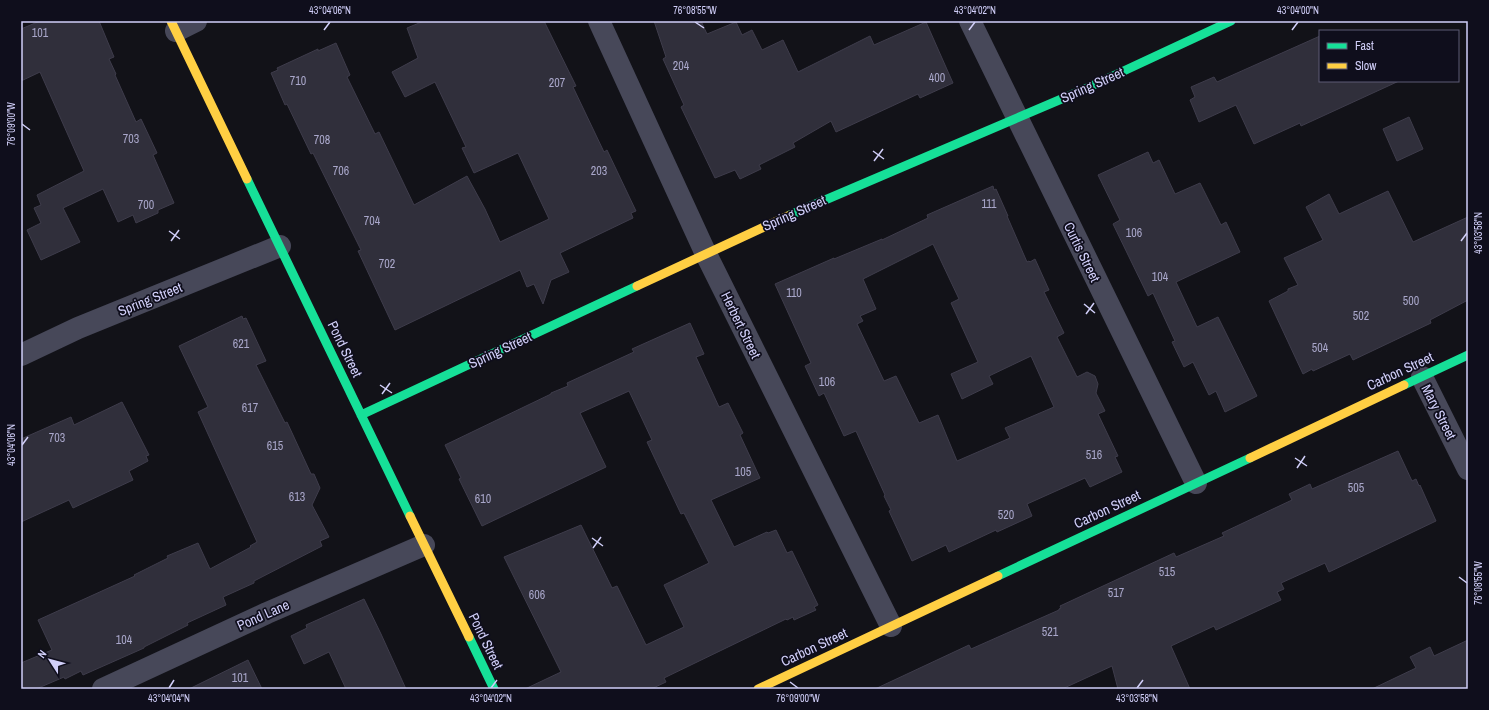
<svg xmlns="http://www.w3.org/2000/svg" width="1489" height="710" font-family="'Archivo Narrow',sans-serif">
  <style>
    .building { fill: #302f3b; stroke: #3e3c4b; fill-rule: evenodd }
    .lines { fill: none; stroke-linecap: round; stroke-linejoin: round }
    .street { stroke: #474859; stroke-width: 22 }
    .fast { stroke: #16e098; stroke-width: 9 }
    .slow { stroke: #ffcf43; stroke-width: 9 }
    .ticks { fill: none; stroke: #d1cff9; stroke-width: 1.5 }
    .labels { text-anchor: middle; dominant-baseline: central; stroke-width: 3.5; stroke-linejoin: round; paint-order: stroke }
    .number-label { font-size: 12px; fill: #a9a7ca }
    .street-label { font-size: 14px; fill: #d1cff9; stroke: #0f0e1c }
    .neatline { fill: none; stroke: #d1cff9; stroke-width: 1.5 }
    .ticks-label { font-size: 10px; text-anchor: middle; fill: #d1cff9 }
  </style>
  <rect width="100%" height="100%" fill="#121218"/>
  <!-- building -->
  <path class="building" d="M 40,21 L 99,21 L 114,57 L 109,59 L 116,74 L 115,75 L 136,122 L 141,119 L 157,153 L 153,155 L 174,203 L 158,210 L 158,213 L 136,223 L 133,215 L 118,222 L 103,189 L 63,208 L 80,242 L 41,260 L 27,230 L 41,223 L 34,208 L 41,205 L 37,195 L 84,171 L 40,72 L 21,81 L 21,29 Z
    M 424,21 L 544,21 L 576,86 L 573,87 L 604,152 L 607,150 L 636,211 L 631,213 L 633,218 L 560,253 L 569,272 L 551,280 L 543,304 L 534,284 L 527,287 L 520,270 L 395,330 L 358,251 L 361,250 L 313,153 L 311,154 L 287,104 L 285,105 L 271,73 L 278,70 L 277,68 L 318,49 L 318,51 L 336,43 L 350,75 L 347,77 L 375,134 L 379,132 L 414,205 L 467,176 L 485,209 L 500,242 L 549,219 L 518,153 L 474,173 L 462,148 L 466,147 L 435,82 L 405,97 L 392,72 L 418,58 L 407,28 Z
    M 654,21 L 701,21 L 707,34 L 736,22 L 742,35 L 752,30 L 762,50 L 783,40 L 798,72 L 870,36 L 874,45 L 926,22 L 953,83 L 920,98 L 918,94 L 836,132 L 831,121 L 793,143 L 795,147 L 759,165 L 761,169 L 740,179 L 735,170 L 715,178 L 681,107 L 684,105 L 663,59 L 666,57 Z
    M 1320,36 L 1320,81 L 1399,81 L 1301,126 L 1300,123 L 1254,144 L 1236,105 L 1199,122 L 1190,100 L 1195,97 L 1191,87 L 1214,77 L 1217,82 Z
    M 1409,117 L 1423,149 L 1397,161 L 1383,129 Z
    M 1148,152 L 1153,163 L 1159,160 L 1175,194 L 1200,183 L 1221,225 L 1226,222 L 1240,252 L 1176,282 L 1197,327 L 1218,317 L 1257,396 L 1225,412 L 1216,391 L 1209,395 L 1193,362 L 1184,367 L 1172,342 L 1175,341 L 1153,293 L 1148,296 L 1113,224 L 1120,220 L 1098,175 Z
    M 993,186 L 994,190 L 996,189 L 1008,216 L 1007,216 L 1027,262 L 1029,261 L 1030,262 L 1035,259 L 1049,290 L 1044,292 L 1064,333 L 1057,337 L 1077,377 L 1087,372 L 1095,376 L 1098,384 L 1096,393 L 1105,411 L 1098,414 L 1118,456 L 1115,457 L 1122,472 L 1090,487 L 1085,478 L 1027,504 L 1032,516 L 997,532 L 996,530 L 949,552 L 946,545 L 912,561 L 889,511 L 891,510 L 884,496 L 885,495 L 856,431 L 844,436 L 824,393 L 819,396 L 805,366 L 811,363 L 775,284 L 834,258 L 834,259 L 882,239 L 882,240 L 928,218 L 927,215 ZM 933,244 L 959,299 L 951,303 L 978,362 L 951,374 L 962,399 L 993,384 L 989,376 L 1031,356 L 1054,407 L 1005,428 L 1010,438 L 957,461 L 938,415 L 919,423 L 896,376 L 884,381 L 857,324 L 863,321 L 860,316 L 876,309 L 863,279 Z
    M 1388,191 L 1413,242 L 1468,217 L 1468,300 L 1430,320 L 1431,323 L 1353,360 L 1350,354 L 1313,371 L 1312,369 L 1303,374 L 1269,301 L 1288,291 L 1288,289 L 1298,285 L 1284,258 L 1323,240 L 1306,207 L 1329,194 L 1339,214 Z
    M 242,316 L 243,319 L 246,318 L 266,361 L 256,365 L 285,423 L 287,422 L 311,474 L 314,474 L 320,488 L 312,505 L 329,537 L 320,541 L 322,546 L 254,581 L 254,583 L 223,597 L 226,605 L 187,623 L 188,625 L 144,647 L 144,648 L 83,675 L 81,671 L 65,679 L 64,677 L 36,689 L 21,689 L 21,663 L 52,650 L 38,620 L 135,576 L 134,575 L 168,558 L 167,556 L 198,543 L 210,569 L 251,547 L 250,546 L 257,542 L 198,412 L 208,407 L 179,346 Z
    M 690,323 L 704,354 L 696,357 L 719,407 L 728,403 L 743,433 L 740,435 L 760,478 L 711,500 L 734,547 L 767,532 L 768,533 L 776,530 L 787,553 L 792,551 L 818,605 L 814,607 L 816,610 L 794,620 L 793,617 L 787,620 L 786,619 L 664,678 L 666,682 L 651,689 L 525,689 L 561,672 L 504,557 L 581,525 L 612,588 L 617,586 L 646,645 L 684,627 L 664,585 L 709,563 L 684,513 L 681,514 L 647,442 L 652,440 L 629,391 L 580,413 L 606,467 L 482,526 L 459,479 L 461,478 L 445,445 L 551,394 L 551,393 L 568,386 L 567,383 L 634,352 L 632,349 Z
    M 122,402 L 149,455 L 146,456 L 148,461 L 129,471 L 133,480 L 73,508 L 69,500 L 21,522 L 21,439 L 71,417 L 74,425 Z
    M 1398,451 L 1412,481 L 1416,479 L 1419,486 L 1420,485 L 1436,521 L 1329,572 L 1325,563 L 1281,583 L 1284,589 L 1277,592 L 1281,600 L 1216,630 L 1214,626 L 1171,646 L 1190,689 L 1118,689 L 1112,666 L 1062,689 L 875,689 L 969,645 L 971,649 L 1059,610 L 1059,609 L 1061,608 L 1060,606 L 1174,553 L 1176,557 L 1224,536 L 1222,533 L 1292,500 L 1289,494 L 1310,484 L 1312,489 Z
    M 364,599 L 381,634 L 406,689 L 346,689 L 329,652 L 304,664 L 291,636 L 307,628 L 306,625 Z
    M 1468,640 L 1468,689 L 1372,689 L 1416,668 L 1410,657 L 1430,647 L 1434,656 Z
    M 248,660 L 262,689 L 189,689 Z"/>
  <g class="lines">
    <!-- street -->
    <path class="street" d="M 599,21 L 706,254 L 891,626
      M 970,21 L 1196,483
      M 176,31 L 196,21
      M 21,355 L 78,328 L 280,246
      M 1422,377 L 1468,469
      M 103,689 L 267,613 L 424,545"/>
    <!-- fast -->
    <path class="fast" d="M 247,179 L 410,516
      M 790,215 L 1085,89 L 1231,21
      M 1404,385 L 1468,355
      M 361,415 L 637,286
      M 998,576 L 1250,458
      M 469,637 L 494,689"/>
    <!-- slow -->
    <path class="slow" d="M 171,21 L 247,179
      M 637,286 L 790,215
      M 1250,458 L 1404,385
      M 410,516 L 469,637
      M 758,689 L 998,576"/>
  </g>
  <!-- ticks -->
  <path class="ticks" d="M 695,22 L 704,28M 324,30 L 330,22M 969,30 L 975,22M 1292,30 L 1298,22M 22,124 L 30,130M 873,151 L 884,159M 874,161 L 883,149M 169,231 L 180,239M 171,241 L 179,230M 1461,241 L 1467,233M 1084,304 L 1095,313M 1086,314 L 1094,303M 380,385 L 392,393M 382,394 L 390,383M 22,445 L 28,437M 1295,458 L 1307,466M 1297,468 L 1305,456M 592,538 L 603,546M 593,548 L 601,537M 1459,577 L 1467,583M 790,682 L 798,688M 169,688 L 174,680M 491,688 L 497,680M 1137,688 L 1143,680"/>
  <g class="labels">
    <!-- number labels -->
    <g class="number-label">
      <text x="40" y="33">101</text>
      <text x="681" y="66">204</text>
      <text x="937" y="78">400</text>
      <text x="298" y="81">710</text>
      <text x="557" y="83">207</text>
      <text x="131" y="139">703</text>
      <text x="322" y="140">708</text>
      <text x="341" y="171">706</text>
      <text x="599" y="171">203</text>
      <text x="989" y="204">111</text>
      <text x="146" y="205">700</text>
      <text x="372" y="221">704</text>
      <text x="1134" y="233">106</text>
      <text x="387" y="264">702</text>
      <text x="1160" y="277">104</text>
      <text x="794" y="293">110</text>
      <text x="1411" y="301">500</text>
      <text x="1361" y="316">502</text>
      <text x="241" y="344">621</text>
      <text x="1320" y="348">504</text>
      <text x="827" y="382">106</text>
      <text x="250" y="408">617</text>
      <text x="57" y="438">703</text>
      <text x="275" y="446">615</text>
      <text x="1094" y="455">516</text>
      <text x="743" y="472">105</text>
      <text x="1356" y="488">505</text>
      <text x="297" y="497">613</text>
      <text x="483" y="499">610</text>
      <text x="1006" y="515">520</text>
      <text x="1167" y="572">515</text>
      <text x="1116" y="593">517</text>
      <text x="537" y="595">606</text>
      <text x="1050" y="632">521</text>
      <text x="124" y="640">104</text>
      <text x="240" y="678">101</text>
    </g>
    <!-- street labels -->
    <g class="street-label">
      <text transform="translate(1092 85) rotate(-24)">Spring Street</text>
      <text transform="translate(794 213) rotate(-24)">Spring Street</text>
      <text transform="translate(1082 252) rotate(64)">Curtis Street</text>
      <text transform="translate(150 299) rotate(-22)">Spring Street</text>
      <text transform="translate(741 325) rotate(64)">Herbert Street</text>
      <text transform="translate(345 349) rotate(64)">Pond Street</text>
      <text transform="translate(500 350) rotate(-25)">Spring Street</text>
      <text transform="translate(1400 371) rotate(-25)">Carbon Street</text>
      <text transform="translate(1439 412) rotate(63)">Mary Street</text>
      <text transform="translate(1107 509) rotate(-25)">Carbon Street</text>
      <text transform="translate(263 615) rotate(-24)">Pond Lane</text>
      <text transform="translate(486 641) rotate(64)">Pond Street</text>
      <text transform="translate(814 647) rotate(-25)">Carbon Street</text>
    </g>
  </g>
  <!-- border -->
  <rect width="1489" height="710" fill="none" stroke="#0f0e1c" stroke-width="44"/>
  <!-- legend -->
  <rect x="1319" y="30" width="140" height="52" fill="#0f0e1c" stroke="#5d5b74"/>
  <rect x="1327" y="43" width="20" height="6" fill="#16e098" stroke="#5d5b74"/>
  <text x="1355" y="50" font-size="12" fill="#d1cff9">Fast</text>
  <rect x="1327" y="63" width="20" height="6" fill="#ffcf43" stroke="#5d5b74"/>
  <text x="1355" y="70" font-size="12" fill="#d1cff9">Slow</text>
  <!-- north arrow -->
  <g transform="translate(50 660) rotate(306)" stroke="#0f0e1c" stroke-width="3" paint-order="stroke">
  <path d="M0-3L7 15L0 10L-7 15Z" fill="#d1cff9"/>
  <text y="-6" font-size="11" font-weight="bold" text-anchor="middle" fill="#d1cff9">N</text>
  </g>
  <rect x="22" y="22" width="1445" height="666" class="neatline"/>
  <g class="ticks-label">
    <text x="330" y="14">43°04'06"N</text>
    <text x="695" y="14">76°08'55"W</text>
    <text x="975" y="14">43°04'02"N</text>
    <text x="1298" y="14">43°04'00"N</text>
    <text transform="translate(11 124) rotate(-90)" y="4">76°09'00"W</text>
    <text transform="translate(1478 233) rotate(-90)" y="4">43°03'58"N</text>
    <text transform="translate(11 445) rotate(-90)" y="4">43°04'06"N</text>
    <text transform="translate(1478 583) rotate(-90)" y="4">76°08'55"W</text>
    <text x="169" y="702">43°04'04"N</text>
    <text x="491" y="702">43°04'02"N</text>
    <text x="798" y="702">76°09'00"W</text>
    <text x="1137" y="702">43°03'58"N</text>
  </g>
</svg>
